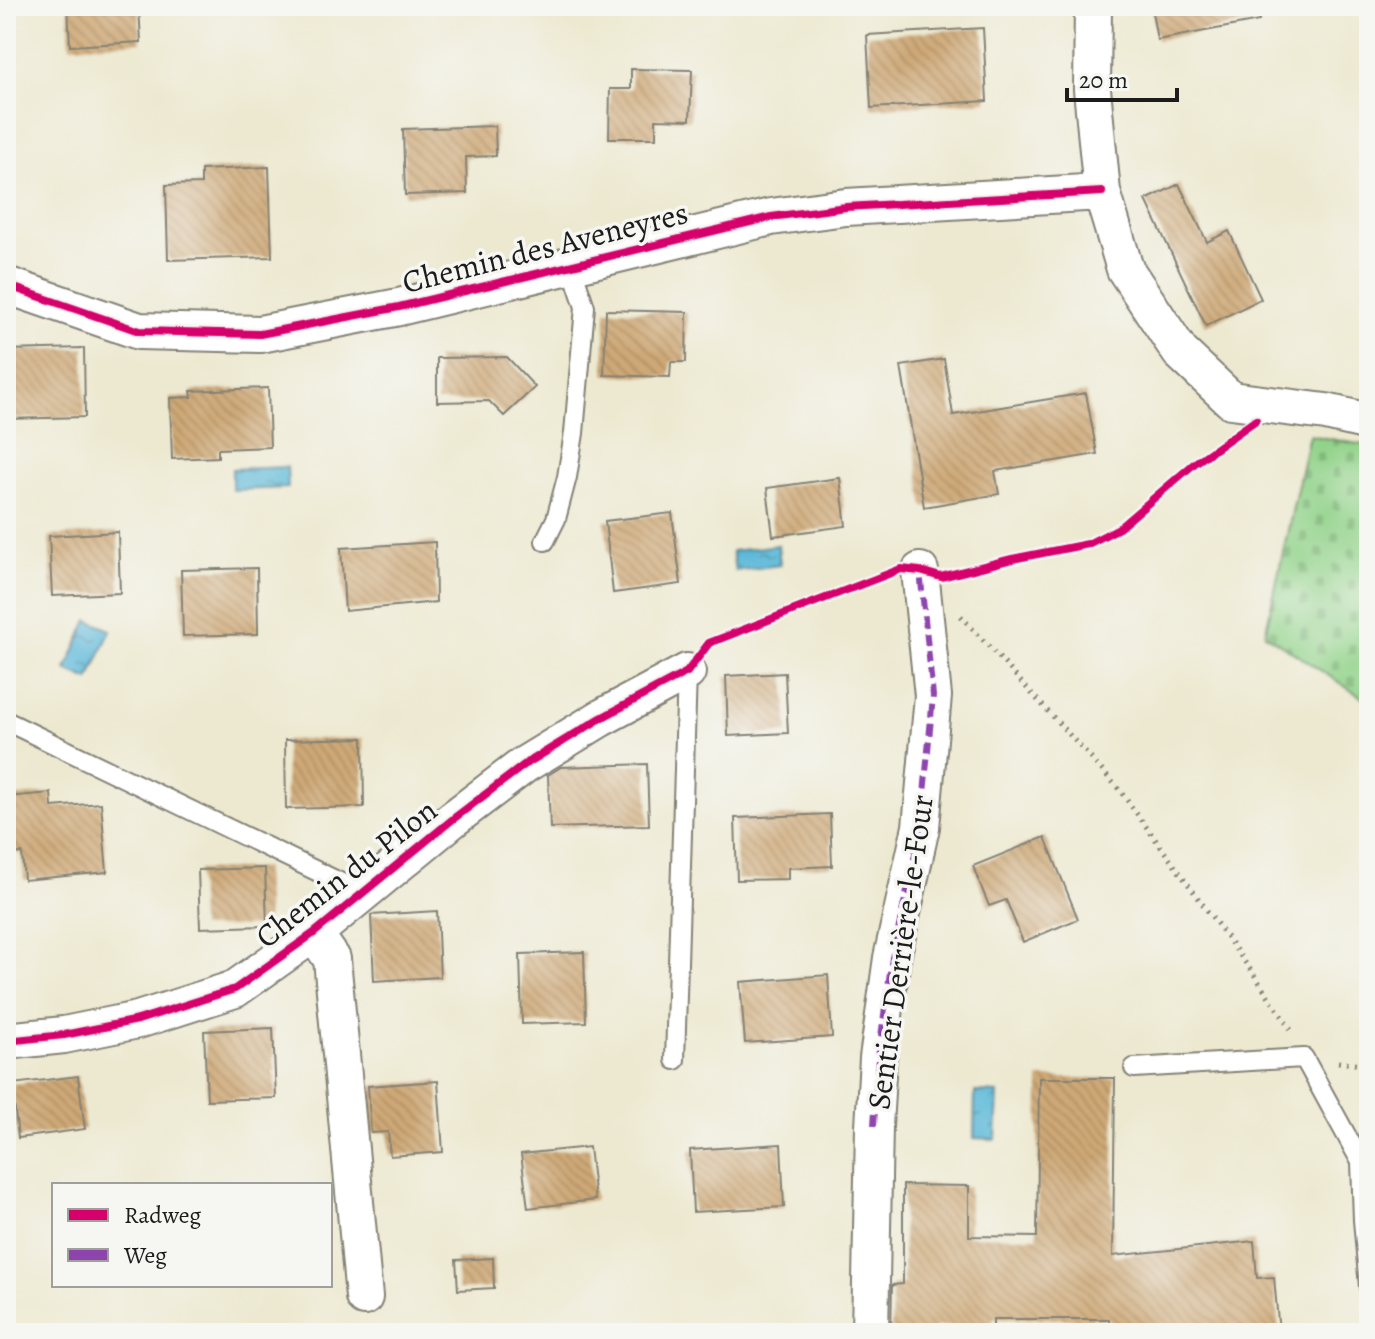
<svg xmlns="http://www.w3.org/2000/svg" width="1375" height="1339" font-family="Alegreya,serif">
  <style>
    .cemetery { fill: url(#cemetery-stones); stroke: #577853; stroke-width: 2 }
    .water { fill: url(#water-ripples); stroke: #3b6a7a; stroke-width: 2 }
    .building { fill: url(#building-back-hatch) }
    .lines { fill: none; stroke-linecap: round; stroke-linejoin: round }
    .service-casing { stroke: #848276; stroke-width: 22 }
    .minor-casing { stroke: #848276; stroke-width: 40 }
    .path { stroke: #848276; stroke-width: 5; stroke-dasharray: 2 6; stroke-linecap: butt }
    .service { stroke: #fff; stroke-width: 18 }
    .minor { stroke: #fff; stroke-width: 36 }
    .quiet { stroke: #8e44ad; stroke-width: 6; stroke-dasharray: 12 6; stroke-linecap: butt }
    .cycleway-casing { stroke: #f6f6f2; stroke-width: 13 }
    .cycleway { stroke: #d6006c; stroke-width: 8 }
    .labels { text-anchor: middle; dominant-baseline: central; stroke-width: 7; stroke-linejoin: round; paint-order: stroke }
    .street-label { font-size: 32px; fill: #1c1c1c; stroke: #f6f6f2 }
  </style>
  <defs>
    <pattern id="cemetery-stones" width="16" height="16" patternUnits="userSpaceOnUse" patternTransform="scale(2)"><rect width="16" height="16" fill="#92d38a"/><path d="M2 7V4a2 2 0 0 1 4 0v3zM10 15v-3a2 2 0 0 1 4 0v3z" fill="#7db576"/></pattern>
    <pattern id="water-ripples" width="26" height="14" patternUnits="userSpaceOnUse" patternTransform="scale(2)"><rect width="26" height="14" fill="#5ab8d8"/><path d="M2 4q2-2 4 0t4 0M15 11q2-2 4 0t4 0" fill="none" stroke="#4a95ae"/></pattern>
    <pattern id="building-back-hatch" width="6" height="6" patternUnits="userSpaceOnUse" patternTransform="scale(2)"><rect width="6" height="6" fill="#cea876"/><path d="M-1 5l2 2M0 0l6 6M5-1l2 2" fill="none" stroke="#b09066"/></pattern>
  </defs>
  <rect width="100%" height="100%" fill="#f6f6f2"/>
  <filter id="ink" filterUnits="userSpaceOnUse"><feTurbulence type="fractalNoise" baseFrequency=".0125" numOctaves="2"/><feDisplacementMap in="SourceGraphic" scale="16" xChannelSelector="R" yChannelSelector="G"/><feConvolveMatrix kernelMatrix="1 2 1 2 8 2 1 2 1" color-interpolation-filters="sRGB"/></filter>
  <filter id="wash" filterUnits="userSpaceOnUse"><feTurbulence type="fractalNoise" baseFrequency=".006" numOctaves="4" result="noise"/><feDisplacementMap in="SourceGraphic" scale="32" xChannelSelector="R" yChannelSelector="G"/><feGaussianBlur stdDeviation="1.8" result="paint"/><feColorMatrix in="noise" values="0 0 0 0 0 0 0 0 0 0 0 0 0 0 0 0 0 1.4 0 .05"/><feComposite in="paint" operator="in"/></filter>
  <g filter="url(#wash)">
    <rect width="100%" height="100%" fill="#ede9d1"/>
    <!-- cemetery -->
    <path class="cemetery" d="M 1309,435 L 1369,446 L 1369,702 L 1265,634 Z"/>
    <!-- water -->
    <path class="water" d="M 287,467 L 288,488 L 232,490 L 232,469 Z
      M 778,545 L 780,565 L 735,571 L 732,551 Z
      M 88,620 L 111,630 L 89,680 L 66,670 Z
      M 975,1092 L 998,1093 L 996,1139 L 974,1138 Z"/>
    <g id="blocks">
      <!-- building -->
      <path class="building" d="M 68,6 L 139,6 L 141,42 L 70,46 Z
        M 1151,6 L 1257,6 L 1259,21 L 1157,40 Z
        M 983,28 L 987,101 L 871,108 L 867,35 Z
        M 631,69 L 692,70 L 690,120 L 656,119 L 656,138 L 609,138 L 610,89 L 631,89 Z
        M 495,126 L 496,156 L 466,157 L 467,193 L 405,195 L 403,129 Z
        M 269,167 L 272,257 L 168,260 L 166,185 L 201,184 L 201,170 Z
        M 1179,184 L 1207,242 L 1229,231 L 1261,299 L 1206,326 L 1146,200 Z
        M 606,310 L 687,312 L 686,362 L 671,362 L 670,377 L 604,375 Z
        M 84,348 L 85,417 L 6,419 L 6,350 Z
        M 507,357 L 535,387 L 504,416 L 489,401 L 437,402 L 437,358 Z
        M 944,359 L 953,415 L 1086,393 L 1097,454 L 995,471 L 999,494 L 924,507 L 901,366 Z
        M 268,388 L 270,447 L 218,449 L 218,457 L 172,459 L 170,398 L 192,397 L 191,391 Z
        M 840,478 L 846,526 L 773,536 L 767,488 Z
        M 672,513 L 681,584 L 613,593 L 605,521 Z
        M 118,532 L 120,593 L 52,596 L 49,536 Z
        M 435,542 L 436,602 L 345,611 L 341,548 Z
        M 257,568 L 258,634 L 183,636 L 181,570 Z
        M 785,673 L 788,733 L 728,736 L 726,676 Z
        M 363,738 L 364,807 L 286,809 L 285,740 Z
        M 647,764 L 649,825 L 550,828 L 548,775 L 561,767 Z
        M 51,793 L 52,807 L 101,803 L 107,872 L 24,880 L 22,853 L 6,854 L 6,797 Z
        M 830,814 L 832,866 L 788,868 L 788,879 L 737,880 L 735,818 Z
        M 1045,837 L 1078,919 L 1023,942 L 1006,900 L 989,906 L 973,866 Z
        M 265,868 L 267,926 L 200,928 L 198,870 Z
        M 437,911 L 440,977 L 374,981 L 371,915 Z
        M 584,952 L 586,1022 L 522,1024 L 520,954 Z
        M 828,975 L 832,1037 L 745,1043 L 740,982 Z
        M 273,1028 L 276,1098 L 207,1100 L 204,1031 Z
        M 78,1076 L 85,1129 L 18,1138 L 12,1084 Z
        M 1039,1078 L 1115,1078 L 1113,1256 L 1254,1241 L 1257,1278 L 1274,1277 L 1279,1333 L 1110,1333 L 1109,1319 L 993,1319 L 993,1327 L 935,1327 L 935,1333 L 891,1333 L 892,1285 L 903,1284 L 903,1185 L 969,1186 L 969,1236 L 1037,1237 Z
        M 438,1081 L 443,1152 L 390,1156 L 388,1132 L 371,1133 L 368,1086 Z
        M 781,1144 L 784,1207 L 693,1212 L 690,1150 Z
        M 589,1147 L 595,1200 L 528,1208 L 521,1154 Z
        M 493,1258 L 494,1288 L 458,1290 L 456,1260 Z"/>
    </g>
  </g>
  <g filter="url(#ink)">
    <use href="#blocks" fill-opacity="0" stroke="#848276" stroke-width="2"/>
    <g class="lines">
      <defs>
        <path id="service" d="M 545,541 L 556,519 L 567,477 L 574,433 L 585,307 L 571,265
          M 6,721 L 362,893
          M 675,1060 L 687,672
          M 1134,1068 L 1304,1058 L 1361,1162 L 1363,1220 L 1369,1287"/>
        <path id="minor" d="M 1093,6 L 1092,89 L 1102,192 L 1125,269 L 1180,352 L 1231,400 L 1326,412 L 1369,422
          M 6,285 L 139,331 L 260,334 L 399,307 L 771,217 L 846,207 L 1102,192
          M 314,933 L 332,959 L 364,1297
          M 6,1041 L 64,1035 L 138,1020 L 235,989 L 314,933 L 453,819 L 524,765 L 601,718 L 687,672
          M 870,1333 L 874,1126 L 878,1058 L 892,958 L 921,827 L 933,696 L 920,571"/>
      </defs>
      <!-- service casing -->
      <use href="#service" class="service-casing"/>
      <!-- minor casing -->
      <use href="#minor" class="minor-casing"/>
      <!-- path -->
      <path class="path" d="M 955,574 L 1012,559 L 1088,544 L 1119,528 L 1195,463 L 1233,436
        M 961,616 L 1118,788 L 1255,976 L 1293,1033
        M 710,643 L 887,574
        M 1338,1062 L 1369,1066"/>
      <!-- service -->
      <use href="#service" class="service"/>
      <!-- minor -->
      <use href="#minor" class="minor"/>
      <!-- quiet -->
      <path class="quiet" d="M 874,1126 L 878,1058 L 892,958 L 921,827 L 933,696 L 920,571"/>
      <defs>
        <path id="cycleway" d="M 6,285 L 139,331 L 260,334 L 399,307 L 771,217 L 846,207 L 1102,192
          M 6,1041 L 64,1035 L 138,1020 L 235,989 L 314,933 L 453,819 L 524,765 L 601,718 L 687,672 L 709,643 L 901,569 L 920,571 L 941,577 L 1012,559 L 1088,544 L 1119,528 L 1195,463 L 1256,420"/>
      </defs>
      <!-- cycleway casing -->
      <use href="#cycleway" class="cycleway-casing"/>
      <!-- cycleway -->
      <use href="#cycleway" class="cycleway"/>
    </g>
  </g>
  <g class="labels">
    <!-- street labels -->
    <g class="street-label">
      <text transform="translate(545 247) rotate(-14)">Chemin des Aveneyres</text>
      <text transform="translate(346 873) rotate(-38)">Chemin du Pilon</text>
      <text transform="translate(900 952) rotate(-82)">Sentier Derrière-le-Four</text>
    </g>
  </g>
  <!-- margin -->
  <rect width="1375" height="1339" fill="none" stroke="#f6f6f2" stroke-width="32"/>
  <!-- legend -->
  <rect x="52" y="1183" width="280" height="104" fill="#f6f6f2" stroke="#9f9f9c" stroke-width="2"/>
  <rect x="68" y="1209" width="40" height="12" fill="#d6006c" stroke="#9f9f9c" stroke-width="2"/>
  <text x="124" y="1223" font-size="24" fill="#1c1c1c">Radweg</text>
  <rect x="68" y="1249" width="40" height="12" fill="#8e44ad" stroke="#9f9f9c" stroke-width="2"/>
  <text x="124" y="1263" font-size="24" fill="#1c1c1c">Weg</text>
  <!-- scale -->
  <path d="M1067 88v12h110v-12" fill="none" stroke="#1c1c1c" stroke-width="4"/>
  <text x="1079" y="88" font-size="24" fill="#1c1c1c" stroke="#f6f6f2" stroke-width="6" paint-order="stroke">20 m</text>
</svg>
